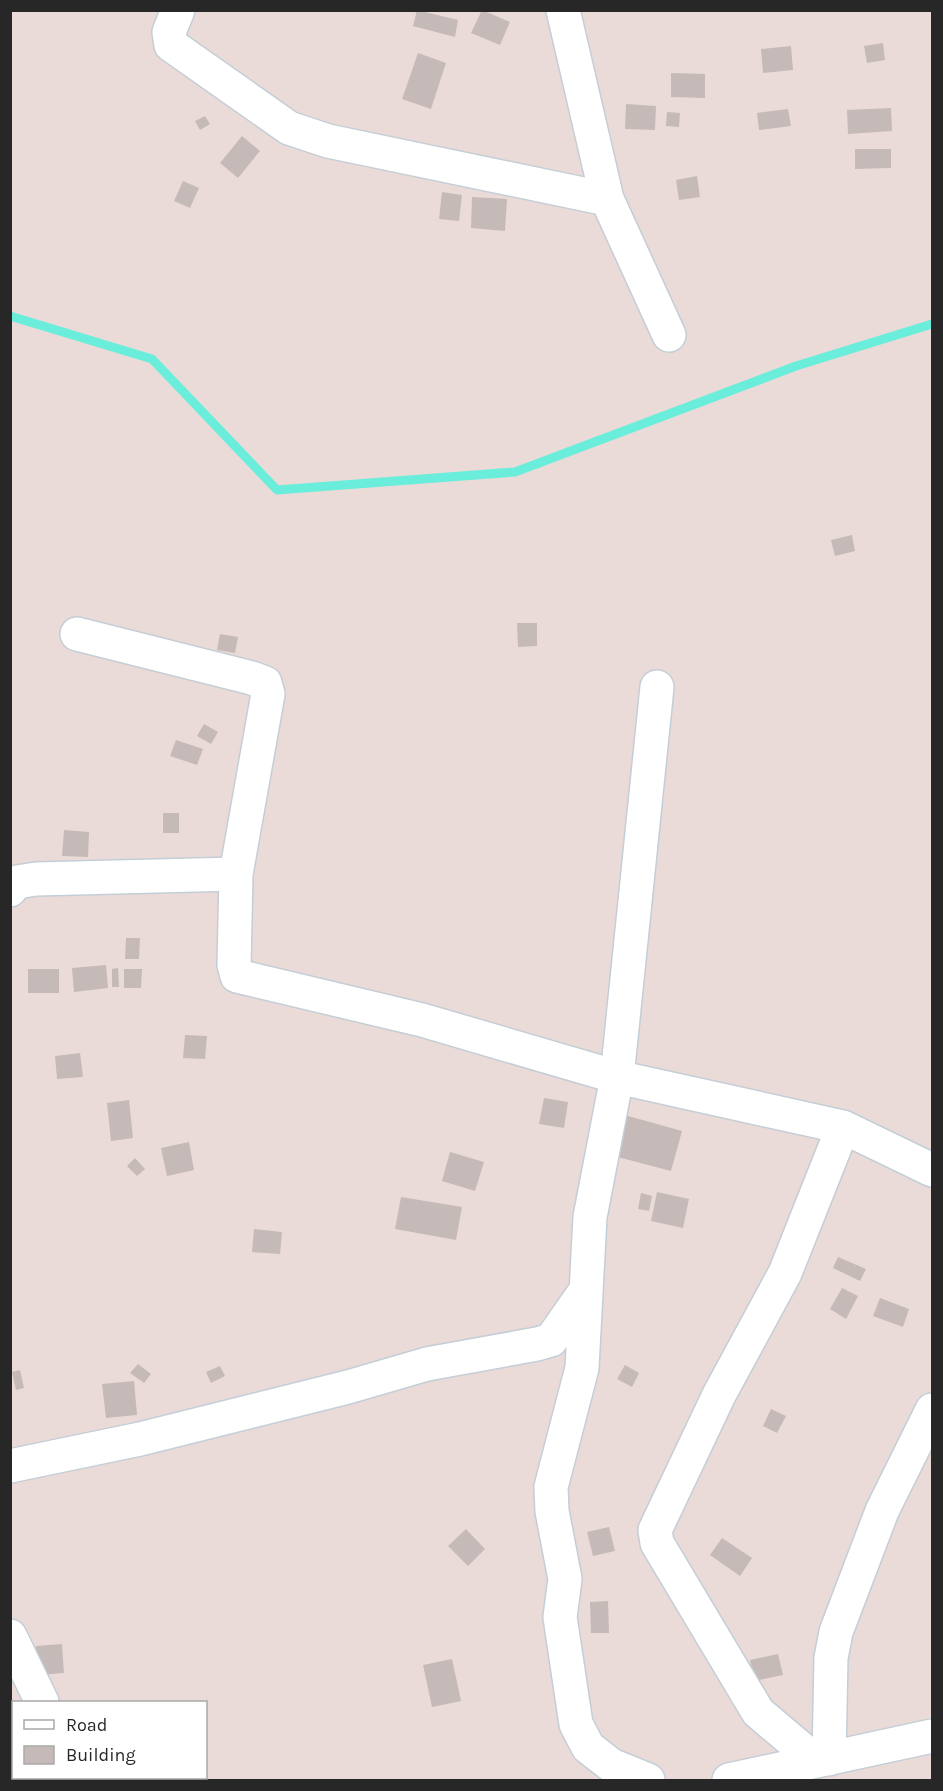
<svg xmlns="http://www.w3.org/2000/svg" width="943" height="1791" font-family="Karla,sans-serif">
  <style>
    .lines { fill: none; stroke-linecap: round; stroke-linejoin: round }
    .stream { stroke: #6aeedb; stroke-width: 9 }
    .building { fill: #c5bab7 }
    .minor-casing { stroke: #c4ced6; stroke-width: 36 }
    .minor { stroke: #fff; stroke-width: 33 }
  </style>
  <rect width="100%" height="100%" fill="#eadbd8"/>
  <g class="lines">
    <!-- stream -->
    <path class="stream" d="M 10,316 L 152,359 L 277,490 L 515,472 L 796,366 L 932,324"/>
  </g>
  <!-- building -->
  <path class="building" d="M 417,10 L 458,20 L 455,37 L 413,26 Z
    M 482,10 L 510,22 L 500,45 L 471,33 Z
    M 883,43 L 885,60 L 867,63 L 864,46 Z
    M 791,46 L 793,70 L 763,73 L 761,49 Z
    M 418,53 L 446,63 L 431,109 L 402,99 Z
    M 671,73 L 705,74 L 705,98 L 671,97 Z
    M 626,104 L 656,106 L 655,130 L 625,129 Z
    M 891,108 L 892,131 L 848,134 L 847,110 Z
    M 788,109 L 791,126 L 759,130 L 757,113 Z
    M 667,112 L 680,113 L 679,127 L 666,126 Z
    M 205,116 L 210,124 L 200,130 L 195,121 Z
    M 242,136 L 260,151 L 238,178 L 220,163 Z
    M 855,149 L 891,149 L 891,168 L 855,169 Z
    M 697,176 L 700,197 L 679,200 L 676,180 Z
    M 183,181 L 199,188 L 190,208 L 174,201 Z
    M 442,192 L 462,195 L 459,221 L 439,219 Z
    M 472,197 L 507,199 L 505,231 L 471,228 Z
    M 852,535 L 855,551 L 835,556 L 831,540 Z
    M 517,623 L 537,623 L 537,646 L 518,647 Z
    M 220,634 L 238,637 L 235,653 L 217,650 Z
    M 204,724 L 218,732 L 211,744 L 197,736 Z
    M 176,740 L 203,749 L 197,765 L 170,756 Z
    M 163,813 L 179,813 L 179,833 L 163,833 Z
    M 64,830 L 89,832 L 88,857 L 62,856 Z
    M 126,938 L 140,938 L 139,959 L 125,959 Z
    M 106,965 L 108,988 L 74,992 L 72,968 Z
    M 118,968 L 119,987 L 112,987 L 112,969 Z
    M 28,969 L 59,969 L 59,993 L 28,993 Z
    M 124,969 L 142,969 L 141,988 L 124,988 Z
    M 185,1035 L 207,1036 L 205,1059 L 183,1058 Z
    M 80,1053 L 83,1077 L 57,1079 L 55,1056 Z
    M 544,1098 L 568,1102 L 564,1128 L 539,1124 Z
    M 129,1100 L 133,1138 L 111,1141 L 107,1103 Z
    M 621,1114 L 682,1131 L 671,1171 L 610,1155 Z
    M 189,1142 L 194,1170 L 167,1176 L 161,1148 Z
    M 450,1152 L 484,1162 L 475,1191 L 442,1181 Z
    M 135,1158 L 145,1169 L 137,1176 L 127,1166 Z
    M 657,1192 L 689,1199 L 683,1228 L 651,1221 Z
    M 641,1193 L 652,1196 L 649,1211 L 638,1209 Z
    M 401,1197 L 462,1207 L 456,1240 L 395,1229 Z
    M 254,1229 L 282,1232 L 280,1254 L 252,1252 Z
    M 838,1257 L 866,1269 L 860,1281 L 833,1268 Z
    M 842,1288 L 858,1296 L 846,1319 L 830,1309 Z
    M 880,1298 L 909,1309 L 903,1327 L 873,1316 Z
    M 138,1364 L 151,1374 L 144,1383 L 130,1373 Z
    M 625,1365 L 639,1373 L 632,1387 L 617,1379 Z
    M 220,1366 L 225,1376 L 211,1383 L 206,1372 Z
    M 20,1370 L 24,1388 L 16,1390 L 12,1372 Z
    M 134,1381 L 137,1415 L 106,1418 L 102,1384 Z
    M 771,1409 L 786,1416 L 777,1433 L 763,1426 Z
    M 609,1527 L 615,1551 L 593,1556 L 587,1532 Z
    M 466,1529 L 485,1549 L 468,1566 L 448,1546 Z
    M 722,1538 L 752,1558 L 740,1576 L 710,1555 Z
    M 608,1601 L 609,1633 L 591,1633 L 590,1602 Z
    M 62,1644 L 64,1673 L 38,1675 L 36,1646 Z
    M 778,1654 L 783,1675 L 754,1681 L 750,1660 Z
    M 452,1659 L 461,1701 L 432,1707 L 423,1665 Z"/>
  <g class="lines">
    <defs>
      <path id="minor" d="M 178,10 L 169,32 L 171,45 L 289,128 L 328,141 L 607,199
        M 563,10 L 607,199 L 669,335
        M 77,634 L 252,678 L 265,683 L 268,694 L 236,874 L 234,965 L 237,976 L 422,1020 L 617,1077 L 843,1127 L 932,1170
        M 10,890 L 17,882 L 36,879 L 236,874
        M 10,1466 L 140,1439 L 348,1387 L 427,1364 L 537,1344 L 551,1340 L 586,1290
        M 10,1636 L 42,1702
        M 829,1759 L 831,1658 L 836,1632 L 882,1511 L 932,1410
        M 816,1761 L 758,1712 L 657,1543 L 655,1530 L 719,1395 L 785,1273 L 843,1127
        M 61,1778 L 62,1780
        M 648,1780 L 611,1765 L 588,1747 L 576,1724 L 560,1617 L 565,1579 L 552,1511 L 551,1487 L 582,1368 L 590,1217 L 617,1077 L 657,687
        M 729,1780 L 932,1736"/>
    </defs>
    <!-- minor casing -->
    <use href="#minor" class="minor-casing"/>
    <!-- minor -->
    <use href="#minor" class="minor"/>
  </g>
  <!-- border -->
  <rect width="943" height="1791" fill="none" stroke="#272727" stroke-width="24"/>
  <!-- legend -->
  <rect x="12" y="1701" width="195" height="78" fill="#ffffff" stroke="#a9a9a9" stroke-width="1.5"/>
  <rect x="24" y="1720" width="30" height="9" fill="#ffffff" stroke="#a9a9a9" stroke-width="1.5"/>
  <text x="66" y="1731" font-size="18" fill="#272727">Road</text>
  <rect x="24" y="1746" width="30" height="18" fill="#c5bab7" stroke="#a9a9a9" stroke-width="1.5"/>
  <text x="66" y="1761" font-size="18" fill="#272727">Building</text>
</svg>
